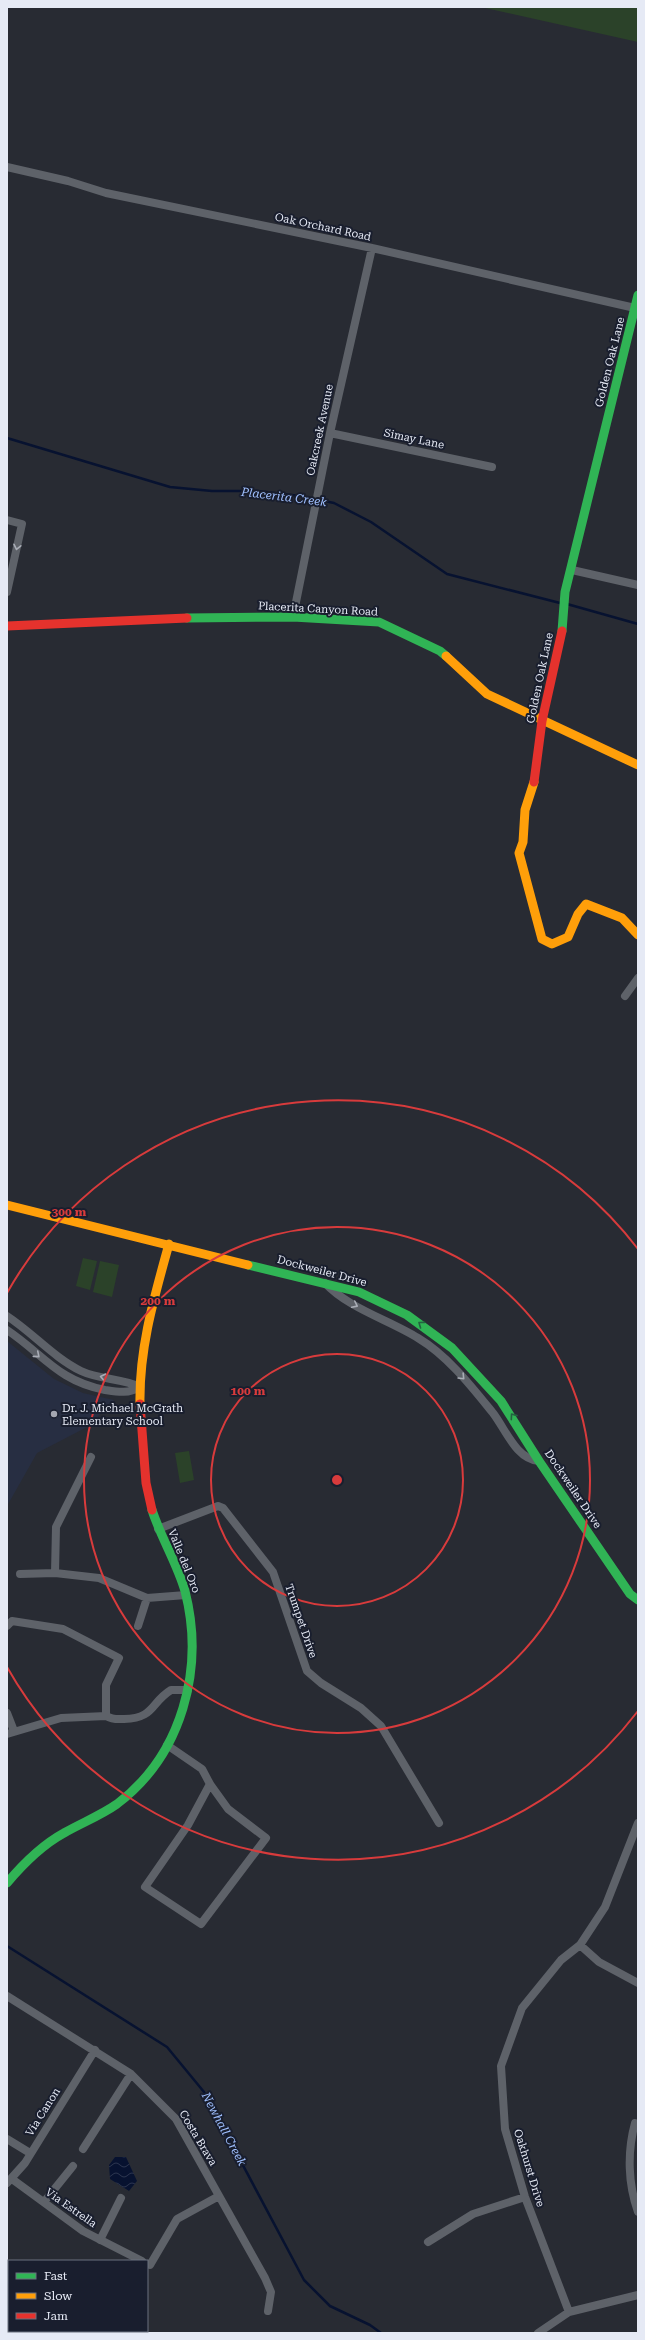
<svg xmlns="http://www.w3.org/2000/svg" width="645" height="2340" font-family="'Roboto Serif',serif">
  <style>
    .built { fill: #272e42 }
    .green { fill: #2b4229 }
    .water { fill: url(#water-waves) }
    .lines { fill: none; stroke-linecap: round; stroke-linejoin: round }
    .stream { stroke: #071230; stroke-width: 2.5 }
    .street { stroke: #5e6269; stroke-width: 8 }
    .fast { stroke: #30b455; stroke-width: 9 }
    .slow { stroke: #ff9f0a; stroke-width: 9 }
    .jam { stroke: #e5322d; stroke-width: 9 }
    .oneway { stroke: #a9adb6 }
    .oneway2 { stroke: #236240 }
    .ring { fill: none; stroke: #d83b3c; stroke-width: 2 }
    .poi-dot { fill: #a4a7b1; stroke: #191e2e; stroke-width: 1.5 }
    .labels { text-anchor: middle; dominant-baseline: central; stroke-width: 4; stroke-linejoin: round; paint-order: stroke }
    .street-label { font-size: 11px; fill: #e6eaf5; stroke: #191e2e }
    .poi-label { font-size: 11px; fill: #e6eaf5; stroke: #191e2e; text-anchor: start }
    .water-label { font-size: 12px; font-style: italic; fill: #a0c0ff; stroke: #191e2e }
    .centre { fill: #d83b3c; stroke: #191e2e; stroke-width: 2 }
    .ring-label { font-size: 12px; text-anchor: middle; font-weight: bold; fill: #d83b3c; stroke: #191e2e; stroke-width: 4; stroke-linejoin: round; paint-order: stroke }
  </style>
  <defs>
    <pattern id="water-waves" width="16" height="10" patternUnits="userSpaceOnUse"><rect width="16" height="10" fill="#071230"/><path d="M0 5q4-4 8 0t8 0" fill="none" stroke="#2b354f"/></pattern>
  </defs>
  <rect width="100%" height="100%" fill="#282b33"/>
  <!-- built -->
  <path class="built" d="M 7,1341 L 54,1379 L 83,1393 L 114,1400 L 89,1426 L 37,1453 L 7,1506 Z"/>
  <!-- green -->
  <path class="green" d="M 481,7 L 638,7 L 638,42 Z
    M 83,1258 L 97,1261 L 90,1290 L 76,1286 Z
    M 100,1261 L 119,1265 L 112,1297 L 93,1292 Z
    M 189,1451 L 194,1480 L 180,1483 L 175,1453 Z"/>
  <!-- water -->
  <path class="water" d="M 115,2157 L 126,2157 L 137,2181 L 129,2191 L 110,2179 L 109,2165 Z"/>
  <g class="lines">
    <!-- stream -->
    <path class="stream" d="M 7,438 L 170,487 L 212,491 L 257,491 L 300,496 L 334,503 L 371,522 L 447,574 L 560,603
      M 567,604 L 638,624
      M 7,1946 L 167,2047 L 204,2092 L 304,2280 L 330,2306 L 370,2325 L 381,2333"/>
    <!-- street -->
    <path class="street" d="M 7,167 L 68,181 L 106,193 L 372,248 L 635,308
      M 330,433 L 492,467
      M 7,520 L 22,524 L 7,592
      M 572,570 L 638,585
      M 293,617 L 330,433 L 372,248
      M 625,996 L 638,978
      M 325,1283 C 348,1308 389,1320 418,1338 C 448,1356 472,1387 493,1413 C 506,1430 516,1459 539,1461
      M 7,1316 C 33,1333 53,1357 81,1371 C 100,1380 122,1378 140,1387
      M 7,1330 C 43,1354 58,1381 105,1390 C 118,1392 128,1394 140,1387
      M 158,1529 L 218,1506 L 223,1508 L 273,1572 L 307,1671 L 321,1683 L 361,1708 L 381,1726 L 439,1823
      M 55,1573 L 56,1527 L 91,1457
      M 20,1574 L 55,1573 L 99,1578 L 147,1598 L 186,1595
      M 7,1626 L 12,1621 L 63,1629 L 119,1658 L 106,1685 L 106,1716
      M 138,1626 L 147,1598
      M 7,1713 L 14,1731
      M 7,1734 L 61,1718 L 106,1716 C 113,1720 117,1719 124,1719 C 155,1718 150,1703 171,1690 L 188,1690
      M 167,1745 L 202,1769 L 210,1784 L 228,1809 L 266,1838 L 201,1924 L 145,1887 L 188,1825 L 210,1784
      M 580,1945 L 599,1962 L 638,1983
      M 7,1996 L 131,2074 L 176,2119 L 265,2278 L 271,2292 L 268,2311
      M 635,2123 C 627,2152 628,2184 638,2212
      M 7,2139 L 30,2153
      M 83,2149 L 131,2074
      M 12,2179 L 83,2231 L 142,2261
      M 7,2183 L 25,2163 L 95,2050
      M 44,2202 L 73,2166
      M 100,2240 L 121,2198
      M 428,2242 L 473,2214 L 525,2197
      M 147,2264 L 150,2265 L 177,2219 L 219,2196
      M 569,2312 L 525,2197 L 505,2129 L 501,2066 L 522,2008 L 561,1960 L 580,1945 L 605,1907 L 638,1823
      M 538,2333 L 569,2312 L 638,2295"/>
    <!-- fast -->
    <path class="fast" d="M 187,618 L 293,617 L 379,622 L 440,651 L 446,656
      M 562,631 L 565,592 L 638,295
      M 248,1265 L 359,1292 L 407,1315 L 452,1348 L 501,1401 L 539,1461 L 630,1594 L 638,1600
      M 7,1883 C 23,1864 42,1845 64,1833 C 81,1823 100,1816 117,1804 C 182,1755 205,1669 185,1591 C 177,1563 161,1538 152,1510"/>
    <!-- slow -->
    <path class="slow" d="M 446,656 L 487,694 L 638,765
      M 534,782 L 525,810 L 523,842 L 519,853 L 542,939 L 552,944 L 568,937 L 578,914 L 586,904 L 622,918 L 638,935
      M 7,1205 L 248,1265
      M 140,1404 C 139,1348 154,1298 169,1244"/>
    <!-- jam -->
    <path class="jam" d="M 7,626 L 187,618
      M 534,782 L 542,721 L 562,631
      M 140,1404 L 146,1483 L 152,1510"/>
  </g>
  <!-- one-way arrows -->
  <defs><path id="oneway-chevron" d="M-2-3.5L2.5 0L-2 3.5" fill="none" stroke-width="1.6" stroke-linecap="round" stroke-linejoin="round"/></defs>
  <g class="oneway">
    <use href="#oneway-chevron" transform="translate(17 547) rotate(102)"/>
    <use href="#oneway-chevron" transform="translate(355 1305) rotate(26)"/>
    <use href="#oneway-chevron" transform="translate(37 1355) rotate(40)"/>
    <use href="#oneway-chevron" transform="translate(103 1377) rotate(-168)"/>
    <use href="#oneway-chevron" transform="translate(462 1377) rotate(46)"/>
  </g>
  <g class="oneway2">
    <use href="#oneway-chevron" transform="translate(421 1324) rotate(-144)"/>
    <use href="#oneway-chevron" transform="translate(513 1416) rotate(-125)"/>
  </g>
  <!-- distance rings -->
  <g class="ring">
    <circle cx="337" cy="1480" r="126"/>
    <circle cx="337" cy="1480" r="253"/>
    <path d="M638 1711A379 379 0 0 1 7 1667M7 1293A379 379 0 0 1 638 1249"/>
  </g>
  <!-- markers -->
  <circle class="poi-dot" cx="54" cy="1414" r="4"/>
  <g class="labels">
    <!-- street labels -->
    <g class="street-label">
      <text transform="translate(323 227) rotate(12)">Oak Orchard Road</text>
      <text transform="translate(610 362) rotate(-76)">Golden Oak Lane</text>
      <text transform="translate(320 430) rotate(-78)">Oakcreek Avenue</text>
      <text transform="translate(414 439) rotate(12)">Simay Lane</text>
      <text transform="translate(318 609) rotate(3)">Placerita Canyon Road</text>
      <text transform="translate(540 678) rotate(-78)">Golden Oak Lane</text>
      <text transform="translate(322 1271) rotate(15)">Dockweiler Drive</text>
      <text transform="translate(573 1489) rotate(56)">Dockweiler Drive</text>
      <text transform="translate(184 1561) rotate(68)">Valle del Oro</text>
      <text transform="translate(301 1621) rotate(71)">Trumpet Drive</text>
      <text transform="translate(43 2112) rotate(-58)">Via Canon</text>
      <text transform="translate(198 2138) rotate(59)">Costa Brava</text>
      <text transform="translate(529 2168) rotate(73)">Oakhurst Drive</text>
      <text transform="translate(71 2208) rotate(35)">Via Estrella</text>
    </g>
    <!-- poi labels -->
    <g class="poi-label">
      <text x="62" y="1408">Dr. J. Michael McGrath<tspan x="62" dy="13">Elementary School</tspan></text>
    </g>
    <!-- water labels -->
    <g class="water-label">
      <text transform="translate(284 497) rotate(7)">Placerita Creek</text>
      <text transform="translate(224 2129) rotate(62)">Newhall Creek</text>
    </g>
  </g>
  <circle cx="337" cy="1480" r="6" class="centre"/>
  <g class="ring-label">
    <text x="69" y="1216">300 m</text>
    <text x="158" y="1305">200 m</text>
    <text x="248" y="1395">100 m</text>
  </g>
  <!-- border -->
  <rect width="645" height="2340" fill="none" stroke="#e6eaf5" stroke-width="16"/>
  <!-- legend -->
  <rect x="8" y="2260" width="140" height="72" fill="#191e2e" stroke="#6b707e"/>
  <rect x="16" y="2273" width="20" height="6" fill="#30b455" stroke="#6b707e"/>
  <text x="44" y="2280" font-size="12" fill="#e6eaf5">Fast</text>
  <rect x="16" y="2293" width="20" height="6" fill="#ff9f0a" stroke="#6b707e"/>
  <text x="44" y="2300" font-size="12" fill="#e6eaf5">Slow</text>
  <rect x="16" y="2313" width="20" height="6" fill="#e5322d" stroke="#6b707e"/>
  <text x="44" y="2320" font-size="12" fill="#e6eaf5">Jam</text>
</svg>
